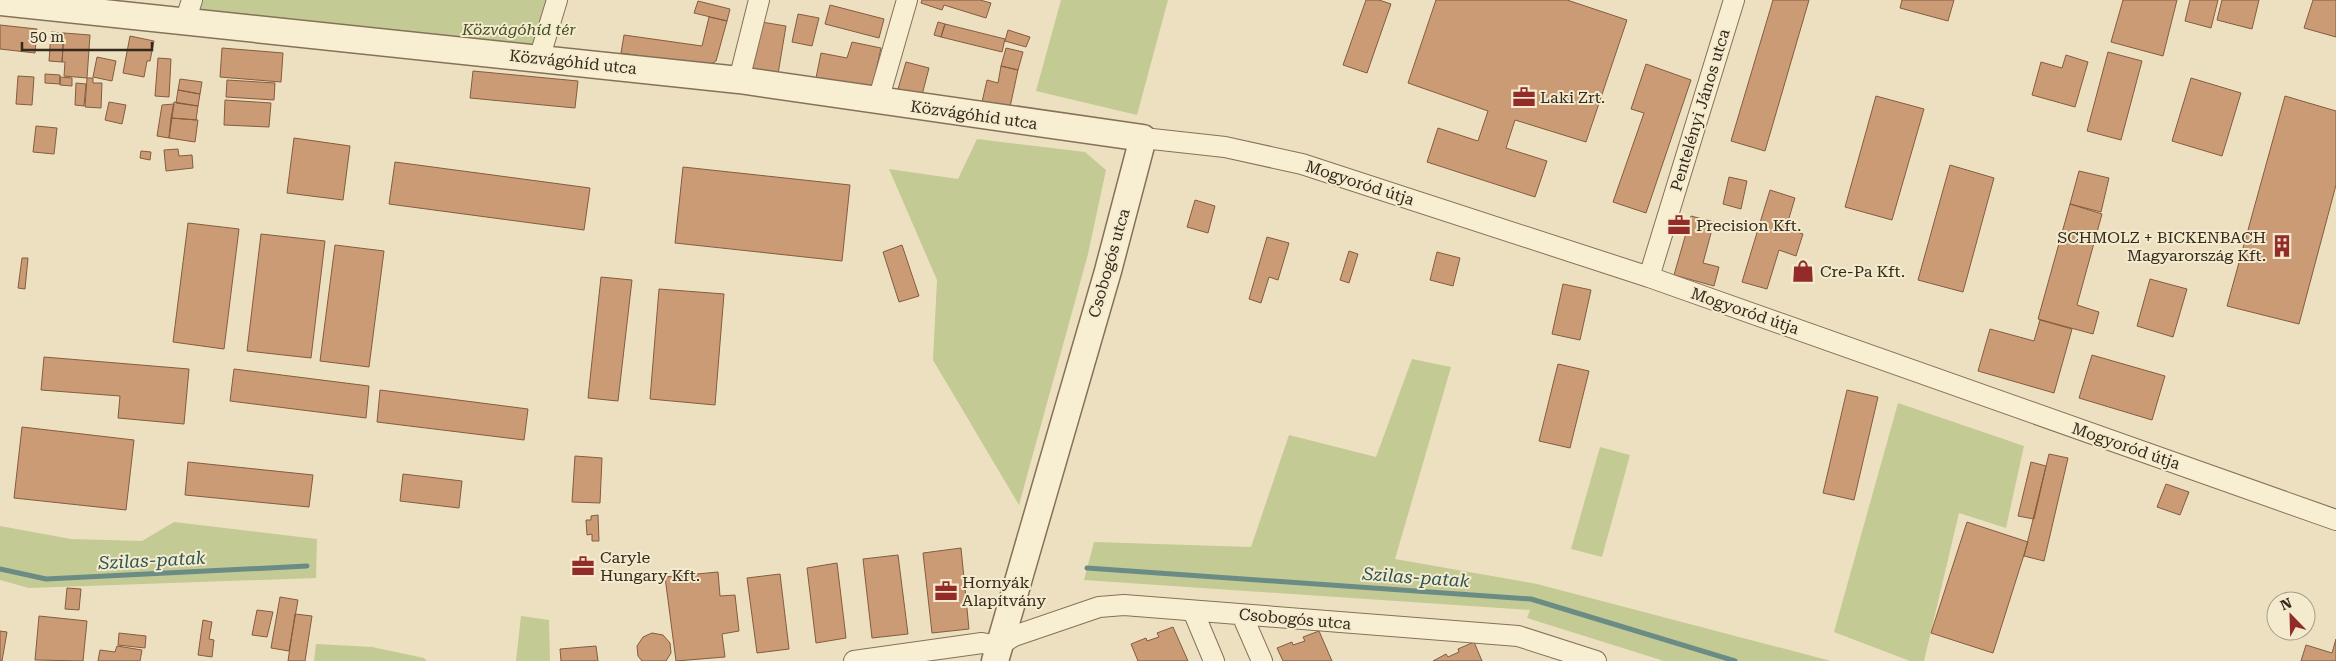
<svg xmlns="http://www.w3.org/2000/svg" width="2336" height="661" font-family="'Roboto Serif',serif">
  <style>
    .green { fill: #c3ca94 }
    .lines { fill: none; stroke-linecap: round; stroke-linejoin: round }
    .stream { stroke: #6a8c85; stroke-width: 5 }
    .building { fill: #cb9b76; stroke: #845c3e }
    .minor-casing { stroke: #857158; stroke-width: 22 }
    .tertiary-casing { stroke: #857158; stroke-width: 29 }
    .minor { stroke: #f8eed2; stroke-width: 20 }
    .tertiary { stroke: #f8eed2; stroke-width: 26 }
    .labels { text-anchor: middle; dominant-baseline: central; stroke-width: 4; stroke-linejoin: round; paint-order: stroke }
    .park-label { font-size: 16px; font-style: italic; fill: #445123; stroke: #f4ebcf }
    .street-label { font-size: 16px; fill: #35291c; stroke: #f4ebcf }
    .poi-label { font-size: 16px; fill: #35291c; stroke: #f4ebcf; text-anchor: start }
    .water-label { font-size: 18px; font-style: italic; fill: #2c5553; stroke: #f4ebcf }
  </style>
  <rect width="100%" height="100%" fill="#ede0c0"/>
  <!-- green -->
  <path class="green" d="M 192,0 L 557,0 L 539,59 L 185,22 Z
    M 1061,0 L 1168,0 L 1137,115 L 1036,91 Z
    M 977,139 L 1085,152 L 1106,170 L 1088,254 L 1019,505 L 933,360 L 937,280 L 889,169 L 958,179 Z
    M 1412,359 L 1451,367 L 1395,559 L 1537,584 L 1831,661 L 1664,661 L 1527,618 L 1530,610 L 1084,580 L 1094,542 L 1251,547 L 1289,435 L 1376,457 Z
    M 1898,403 L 2024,446 L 2006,528 L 1959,513 L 1924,661 L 1910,661 L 1834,632 Z
    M 1600,447 L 1630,455 L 1602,557 L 1571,549 Z
    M 174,522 L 317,539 L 316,578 L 29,588 L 0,580 L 0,526 L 71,539 L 142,541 Z
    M 521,616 L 549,620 L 550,661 L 516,661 Z
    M 316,644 L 372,647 L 424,658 L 427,661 L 314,661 Z"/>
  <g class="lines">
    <!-- stream -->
    <path class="stream" d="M 1087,568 L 1531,599 L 1735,661
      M 0,569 L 46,579 L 307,566"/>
  </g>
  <!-- building -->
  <path class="building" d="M 922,0 L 980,0 L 991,3 L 986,18 L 944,5 L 942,10 L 921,3 Z
    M 1366,0 L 1379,0 L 1391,4 L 1367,73 L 1343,65 Z
    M 1436,0 L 1567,0 L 1627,20 L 1586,142 L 1515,120 L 1506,148 L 1547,161 L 1535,197 L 1427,162 L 1438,128 L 1478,141 L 1488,111 L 1408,83 Z
    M 1773,0 L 1809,0 L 1765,151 L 1731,141 Z
    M 1902,0 L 1954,0 L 1948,21 L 1900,8 Z
    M 2123,0 L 2177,0 L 2163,56 L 2111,42 Z
    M 2190,0 L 2218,0 L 2211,28 L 2185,21 Z
    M 2222,0 L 2259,0 L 2252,29 L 2217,20 Z
    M 2313,0 L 2336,0 L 2336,37 L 2304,28 Z
    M 698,1 L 730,9 L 727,21 L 694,13 Z
    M 830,5 L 884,19 L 879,38 L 825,24 Z
    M 798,14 L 819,18 L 812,46 L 792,42 Z
    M 709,17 L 727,21 L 716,61 L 708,66 L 621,53 L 624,35 L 702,46 Z
    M 755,21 L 786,26 L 778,74 L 747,69 Z
    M 938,22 L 945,24 L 941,37 L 934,35 Z
    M 945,24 L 1005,39 L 1002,52 L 941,37 Z
    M 0,25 L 37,29 L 35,53 L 0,49 Z
    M 1008,30 L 1030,37 L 1026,47 L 1005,41 Z
    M 51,32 L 64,33 L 62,62 L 49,61 Z
    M 64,33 L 90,35 L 87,78 L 64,76 L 65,62 L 62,62 Z
    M 130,36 L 154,41 L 150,61 L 147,61 L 144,77 L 123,73 Z
    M 852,42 L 881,48 L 872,89 L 816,78 L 821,53 L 847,58 Z
    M 222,48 L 283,53 L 281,82 L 220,77 Z
    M 1006,48 L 1023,52 L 1018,70 L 1001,66 Z
    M 2108,52 L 2142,61 L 2121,140 L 2087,131 Z
    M 2066,55 L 2088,62 L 2075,107 L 2032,95 L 2041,62 L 2062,68 Z
    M 97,57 L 116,61 L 112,81 L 93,77 Z
    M 158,58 L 171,59 L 169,97 L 155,96 Z
    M 906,62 L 929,68 L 922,95 L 898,89 Z
    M 1646,64 L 1691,80 L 1646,213 L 1613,202 L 1644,113 L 1631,109 Z
    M 1001,66 L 1018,70 L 1010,107 L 982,102 L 987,80 L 998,83 Z
    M 473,71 L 578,81 L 575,108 L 470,98 Z
    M 45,74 L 60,75 L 60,84 L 45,83 Z
    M 18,76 L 34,77 L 32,105 L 16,104 Z
    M 60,77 L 72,78 L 72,86 L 60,85 Z
    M 87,78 L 93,78 L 93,83 L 102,83 L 101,108 L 85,107 Z
    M 2191,78 L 2241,93 L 2222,156 L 2172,141 Z
    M 180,79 L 202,82 L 200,94 L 178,90 Z
    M 227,80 L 275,83 L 274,100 L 226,97 Z
    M 76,83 L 86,84 L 84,106 L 75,105 Z
    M 178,90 L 200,94 L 198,106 L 176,103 Z
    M 1876,96 L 1924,109 L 1892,220 L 1845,207 Z
    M 2285,96 L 2336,111 L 2336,185 L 2299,324 L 2227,306 Z
    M 225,100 L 271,103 L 269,127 L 224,125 Z
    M 109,102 L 126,105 L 122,124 L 105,120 Z
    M 174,102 L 198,106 L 196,120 L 171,118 Z
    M 174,104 L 169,138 L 157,136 L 162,105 Z
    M 171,118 L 198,120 L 195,142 L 169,138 Z
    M 36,126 L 57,128 L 54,154 L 33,152 Z
    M 294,138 L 350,146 L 343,200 L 287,193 Z
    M 178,149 L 179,156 L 192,155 L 193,168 L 166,171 L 164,150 Z
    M 141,151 L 151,152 L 150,160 L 140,158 Z
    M 395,162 L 590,188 L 584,230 L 389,204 Z
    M 1950,165 L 1994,178 L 1963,292 L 1918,280 Z
    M 683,167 L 850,185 L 842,261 L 675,243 Z
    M 2079,171 L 2109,178 L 2101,212 L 2070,204 Z
    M 1729,177 L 1747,181 L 1741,209 L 1723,204 Z
    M 1770,190 L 1795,198 L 1786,228 L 1803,234 L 1796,256 L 1779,250 L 1767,289 L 1742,282 Z
    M 1195,200 L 1215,206 L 1208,233 L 1187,227 Z
    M 2070,204 L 2102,214 L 2077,305 L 2099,312 L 2093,334 L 2038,319 Z
    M 1691,216 L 1714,222 L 1703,263 L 1719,267 L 1714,286 L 1674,275 Z
    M 188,223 L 239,229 L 224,349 L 173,342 Z
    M 261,234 L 325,241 L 311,358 L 247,351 Z
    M 1267,237 L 1289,243 L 1278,280 L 1269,277 L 1261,303 L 1249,299 Z
    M 335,245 L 384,251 L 369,367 L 320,361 Z
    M 902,245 L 919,296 L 899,302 L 883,252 Z
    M 1349,251 L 1358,254 L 1349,283 L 1340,280 Z
    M 1437,252 L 1460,258 L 1453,286 L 1430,280 Z
    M 22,258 L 28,258 L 25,289 L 18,288 Z
    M 601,277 L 632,280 L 618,401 L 588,398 Z
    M 2150,279 L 2187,289 L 2173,337 L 2137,326 Z
    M 1563,284 L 1591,290 L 1580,340 L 1552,334 Z
    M 659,289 L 724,294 L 715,405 L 650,399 Z
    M 2040,320 L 2072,329 L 2054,393 L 1978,371 L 1990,329 L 2034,341 Z
    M 2092,355 L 2165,376 L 2152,420 L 2079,398 Z
    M 44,357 L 189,369 L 184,424 L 118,418 L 120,396 L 41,390 Z
    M 1558,364 L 1589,371 L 1570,448 L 1539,441 Z
    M 234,369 L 369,386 L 366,418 L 230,401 Z
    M 380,390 L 528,409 L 524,440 L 377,422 Z
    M 1847,390 L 1878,397 L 1854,500 L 1823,493 Z
    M 22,427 L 134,440 L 126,510 L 14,498 Z
    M 2049,454 L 2068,458 L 2044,561 L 2024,556 Z
    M 575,456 L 602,458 L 600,503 L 572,502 Z
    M 188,462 L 313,475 L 309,507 L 185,495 Z
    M 2031,462 L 2046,466 L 2034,519 L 2018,516 Z
    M 403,474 L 462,481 L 459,508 L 400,501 Z
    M 2166,484 L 2189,492 L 2180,515 L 2157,507 Z
    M 598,515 L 599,541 L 592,541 L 592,534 L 587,535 L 586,520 L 591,520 L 591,516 Z
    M 1967,522 L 2028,542 L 1993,653 L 1931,633 Z
    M 961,548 L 969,629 L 932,633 L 923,553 Z
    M 898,555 L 908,634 L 872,638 L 863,559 Z
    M 837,563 L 846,638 L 816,643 L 807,568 Z
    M 718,572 L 720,596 L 735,595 L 739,631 L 722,634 L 725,657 L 676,661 L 665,577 Z
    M 780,574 L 789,649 L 757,653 L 747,578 Z
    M 67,588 L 81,589 L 79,610 L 65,609 Z
    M 280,597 L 298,600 L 289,651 L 271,648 Z
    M 257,610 L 273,612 L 267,637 L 252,635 Z
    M 295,614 L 312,616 L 305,661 L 288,661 Z
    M 39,616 L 87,621 L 83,661 L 35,660 Z
    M 203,620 L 212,622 L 209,639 L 214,640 L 212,657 L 198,655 Z
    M 1173,627 L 1188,661 L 1138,661 L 1131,644 L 1146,638 L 1147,641 L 1159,637 L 1157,633 Z
    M 0,631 L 7,632 L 2,661 L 0,661 Z
    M 1319,631 L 1332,661 L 1283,661 L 1277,648 L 1292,642 L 1293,645 L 1305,641 L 1303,637 Z
    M 119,633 L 146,636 L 145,648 L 118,645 Z
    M 652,633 L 663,635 L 670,643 L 671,653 L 666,661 L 642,661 L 638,656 L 637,646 L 643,637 Z
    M 2336,639 L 2336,661 L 2301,661 L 2306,645 L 2332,653 Z
    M 1474,642 L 1482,661 L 1433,661 L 1446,654 L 1448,657 L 1459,652 L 1458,649 Z
    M 117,646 L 142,650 L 140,661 L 98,661 L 100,650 L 115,652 Z
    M 596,646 L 598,661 L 561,661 L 560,649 Z"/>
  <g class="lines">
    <defs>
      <path id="minor" d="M 185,22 L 192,0
        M 539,59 L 557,0
        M 739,80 L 759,0
        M 878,101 L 907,0
        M 1143,138 L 1225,147 L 1302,164 L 1649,277 L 2336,520
        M 1649,277 L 1734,0
        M 1193,611 L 1214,661
        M 1242,615 L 1262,661
        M 854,661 L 982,643 L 998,646 L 1014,636 L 1099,607 L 1124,605 L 1518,636 L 1596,661"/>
      <path id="tertiary" d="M 0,2 L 739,80 L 1143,138 L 1108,271 L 995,661"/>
    </defs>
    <!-- minor casing -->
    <use href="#minor" class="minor-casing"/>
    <!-- tertiary casing -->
    <use href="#tertiary" class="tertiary-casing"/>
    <!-- minor -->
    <use href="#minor" class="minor"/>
    <!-- tertiary -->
    <use href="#tertiary" class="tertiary"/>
  </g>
  <!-- icons -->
  <defs>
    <symbol id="office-bare" viewBox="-9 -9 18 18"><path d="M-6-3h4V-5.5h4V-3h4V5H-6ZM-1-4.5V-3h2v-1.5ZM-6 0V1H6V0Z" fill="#932b29" stroke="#f4ebcf" stroke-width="2.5" paint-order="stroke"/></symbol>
    <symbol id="building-bare" viewBox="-9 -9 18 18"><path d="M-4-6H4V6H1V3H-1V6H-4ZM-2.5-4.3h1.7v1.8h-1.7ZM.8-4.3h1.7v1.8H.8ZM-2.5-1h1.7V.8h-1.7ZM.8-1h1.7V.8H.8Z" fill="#932b29" stroke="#f4ebcf" stroke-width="2.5" paint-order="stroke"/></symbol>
    <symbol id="shop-bare" viewBox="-9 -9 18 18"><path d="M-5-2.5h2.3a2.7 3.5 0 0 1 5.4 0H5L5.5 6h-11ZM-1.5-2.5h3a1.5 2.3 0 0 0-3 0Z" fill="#932b29" stroke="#f4ebcf" stroke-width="2.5" paint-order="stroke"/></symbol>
  </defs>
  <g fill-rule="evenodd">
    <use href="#office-bare" x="1508" y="81" width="32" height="32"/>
    <use href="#office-bare" x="1663" y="209" width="32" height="32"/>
    <use href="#building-bare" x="2266" y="230" width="32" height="32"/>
    <use href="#shop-bare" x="1787" y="255" width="32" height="32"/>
    <use href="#office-bare" x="567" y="550" width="32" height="32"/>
    <use href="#office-bare" x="930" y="575" width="32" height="32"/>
  </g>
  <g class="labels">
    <!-- park labels -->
    <g class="park-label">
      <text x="519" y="29">Közvágóhíd tér</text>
    </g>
    <!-- street labels -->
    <g class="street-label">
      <text transform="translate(573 62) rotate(6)">Közvágóhíd utca</text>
      <text transform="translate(1700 110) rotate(-73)">Pentelényi János utca</text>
      <text transform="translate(974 115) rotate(8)">Közvágóhíd utca</text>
      <text transform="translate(1360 183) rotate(18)">Mogyoród útja</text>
      <text transform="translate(1109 263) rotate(-74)">Csobogós utca</text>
      <text transform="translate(1745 311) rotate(19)">Mogyoród útja</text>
      <text transform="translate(2126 446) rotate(19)">Mogyoród útja</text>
      <text transform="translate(1295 619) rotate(5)">Csobogós utca</text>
    </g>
    <!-- poi labels -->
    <g class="poi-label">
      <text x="1540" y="97">Laki Zrt.</text>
      <text x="1696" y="225">Precision Kft.</text>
      <text x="2266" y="237" text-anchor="end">SCHMOLZ + BICKENBACH<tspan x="2266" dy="18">Magyarország Kft.</tspan></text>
      <text x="1820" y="271">Cre-Pa Kft.</text>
      <text x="600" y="557">Caryle<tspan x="600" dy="18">Hungary Kft.</tspan></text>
      <text x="962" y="582">Hornyák<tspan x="962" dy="18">Alapítvány</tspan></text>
    </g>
    <!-- water labels -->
    <g class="water-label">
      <text transform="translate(152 560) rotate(-3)">Szilas-patak</text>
      <text transform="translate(1416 577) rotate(4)">Szilas-patak</text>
    </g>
  </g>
  <!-- north arrow -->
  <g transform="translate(2291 616) rotate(337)"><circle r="24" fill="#f4ebcf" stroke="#a89d87"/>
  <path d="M0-4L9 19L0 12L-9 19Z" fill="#932b29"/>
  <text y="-8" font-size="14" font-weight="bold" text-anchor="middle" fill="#35291c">N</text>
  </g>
  <!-- scale -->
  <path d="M22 42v8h130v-8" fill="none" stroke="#35291c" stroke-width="2.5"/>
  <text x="30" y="42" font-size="15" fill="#35291c" stroke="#f4ebcf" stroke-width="4" paint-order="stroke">50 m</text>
</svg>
